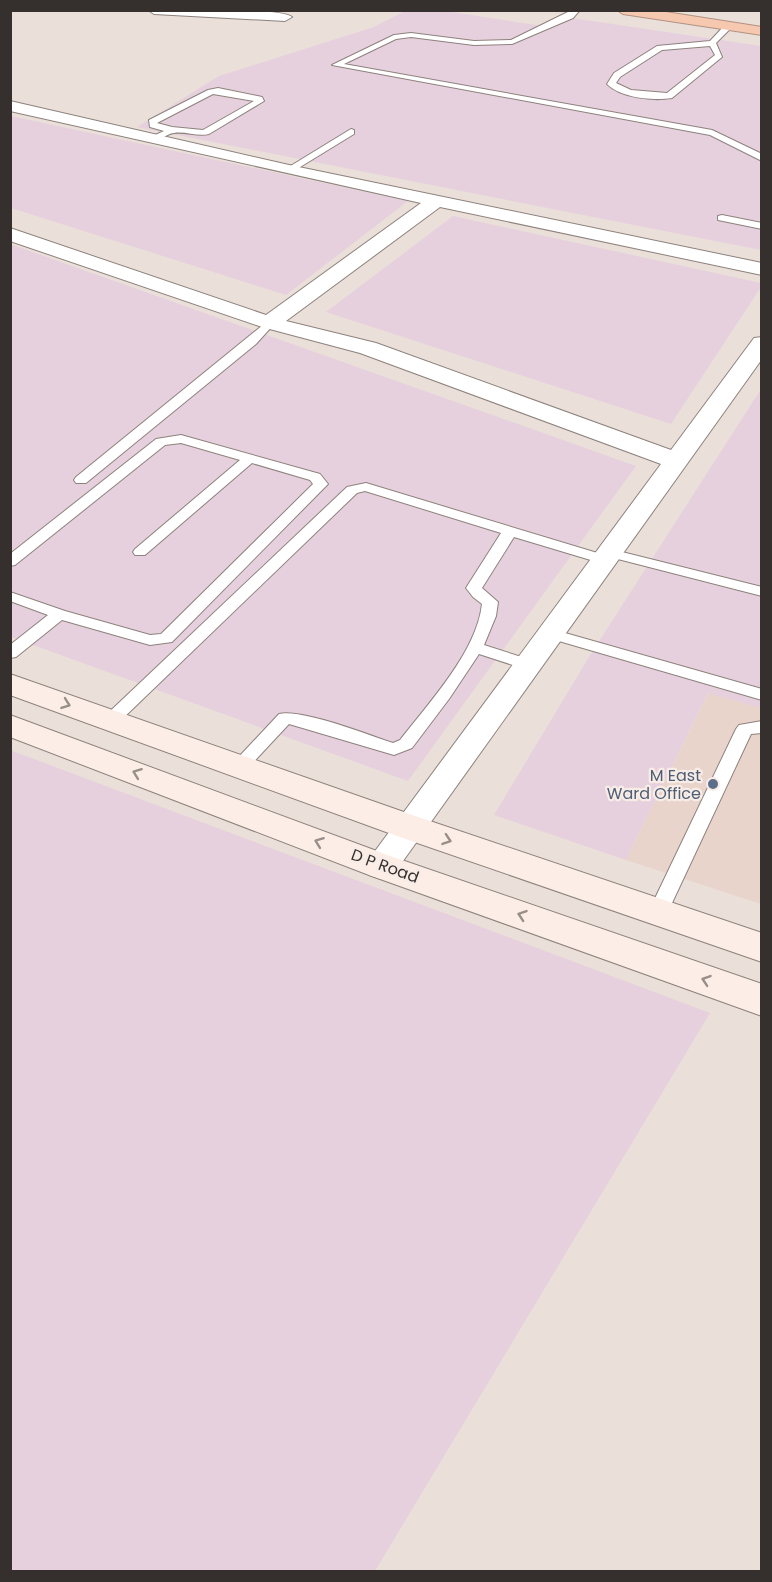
<svg xmlns="http://www.w3.org/2000/svg" width="772" height="1582" font-family="Poppins,sans-serif">
  <style>
    .built { fill: #e8d4cb }
    .industrial { fill: #e6d0dd }
    .lines { fill: none; stroke-linecap: round; stroke-linejoin: round }
    .lane-casing { stroke: #8d827d; stroke-width: 2 }
    .street-casing { stroke: #8d827d; stroke-width: 2 }
    .secondary-casing { stroke: #8d827d; stroke-width: 2 }
    .highway-casing { stroke: #b29382; stroke-width: 2 }
    .lane { fill: #fff; fill-rule: evenodd }
    .street { fill: #fff; fill-rule: evenodd }
    .secondary { fill: #fceee7; fill-rule: evenodd }
    .highway { fill: #f6c8b0; fill-rule: evenodd }
    .oneway { stroke: #988f8a }
    .service-dot { fill: #5c6f8a; stroke: #f8ece6; stroke-width: 2 }
    .labels { text-anchor: middle; dominant-baseline: central; stroke-width: 4.5; stroke-linejoin: round; paint-order: stroke }
    .service-label { font-size: 16px; fill: #4e5e75; stroke: #f8ece6; text-anchor: end }
    .street-label { font-size: 16px; fill: #35302e; stroke: #f8ece6 }
  </style>
  <rect width="100%" height="100%" fill="#eadfd9"/>
  <!-- built -->
  <path class="built" d="M 709,692 L 761,708 L 761,904 L 626,860 Z"/>
  <!-- industrial -->
  <path class="industrial" d="M 405,11 L 445,11 L 543,26 L 558,16 L 761,46 L 761,250 L 137,127 L 219,76 L 374,27 Z
    M 11,116 L 408,201 L 286,295 L 11,208 Z
    M 453,216 L 761,283 L 761,287 L 671,424 L 326,312 Z
    M 10,244 L 636,466 L 408,781 L 11,637 Z
    M 761,389 L 761,708 L 708,693 L 626,860 L 494,815 L 589,657 Z
    M 10,750 L 710,1013 L 375,1571 L 11,1571 Z"/>
  <g class="lines">
    <defs>
      <path id="lane" d="M 572,10 L 580,10 L 573,18 L 512,44 L 474,45 L 411,37 L 396,39 L 344,64 L 712,130 L 762,154 L 762,161 L 710,135 L 332,65 L 394,35 L 411,33 L 474,41 L 511,40 Z
        M 726,24 L 733,26 L 716,43 L 722,57 L 672,98 C 653,101 621,98 607,84 L 614,73 L 657,46 L 710,41 ZM 710,46 L 715,55 L 667,93 L 631,90 L 616,83 L 620,77 L 662,50 Z
        M 218,88 L 262,97 L 264,101 L 209,134 C 197,137 186,131 174,133 C 165,134 160,142 151,141 L 151,137 L 164,131 L 150,127 L 149,120 L 208,90 ZM 213,94 L 254,101 L 203,130 L 172,127 L 157,123 Z
        M 351,129 L 354,130 L 354,134 L 292,172 L 284,170 Z
        M 722,215 L 762,223 L 762,229 L 718,220 L 718,216 Z
        M 269,320 L 275,323 L 256,344 L 86,483 L 76,483 L 74,480 L 76,477 Z
        M 181,435 L 320,474 L 328,484 L 172,642 L 150,645 L 62,620 L 16,657 L 10,658 L 10,645 L 48,615 L 10,601 L 10,592 L 65,611 L 150,635 L 161,634 L 313,484 L 310,480 L 252,463 L 145,555 L 135,555 L 133,552 L 135,549 L 240,460 L 181,443 L 165,445 L 15,565 L 10,566 L 10,554 L 156,439 Z
        M 366,483 L 604,555 L 603,553 L 605,550 L 610,549 L 762,587 L 762,596 L 610,557 L 611,560 L 609,563 L 604,564 L 514,537 L 482,588 L 498,602 L 496,616 L 484,645 L 534,661 L 536,665 L 534,669 L 528,670 L 479,654 L 449,699 L 412,748 L 394,755 L 289,724 L 246,770 L 234,770 L 231,766 L 234,762 L 279,714 C 300,708 369,735 393,743 L 400,740 C 429,703 477,651 482,604 L 473,597 L 466,588 L 501,533 L 365,491 L 357,493 L 117,724 L 105,724 L 102,720 L 105,716 L 347,487 Z
        M 551,629 L 762,689 L 762,700 L 545,637 L 543,634 Z
        M 762,721 L 762,733 L 751,734 L 665,918 L 658,921 L 651,918 L 648,913 L 736,729 L 739,725 Z"/>
      <path id="street" d="M 148,10 C 169,10 281,7 292,17 L 285,21 L 154,14 Z
        M 10,101 L 289,165 L 762,263 L 762,275 L 440,207 L 286,321 L 376,343 L 671,450 L 754,338 L 762,337 L 762,359 L 393,875 L 381,879 L 369,875 L 364,866 L 661,464 L 360,353 L 262,327 L 10,241 L 10,228 L 266,315 L 421,203 L 10,111 Z"/>
      <path id="secondary" d="M 10,674 L 421,818 L 762,933 L 762,962 L 397,836 L 10,695 Z
        M 10,715 L 393,857 L 762,984 L 762,1016 L 369,875 L 10,737 Z"/>
      <path id="highway" d="M 617,10 L 653,10 L 762,27 L 762,35 L 623,14 Z"/>
    </defs>
    <!-- lane casing -->
    <use href="#lane" class="lane-casing"/>
    <!-- street casing -->
    <use href="#street" class="street-casing"/>
    <!-- secondary casing -->
    <use href="#secondary" class="secondary-casing"/>
    <!-- highway casing -->
    <use href="#highway" class="highway-casing"/>
    <!-- lane -->
    <use href="#lane" class="lane"/>
    <!-- street -->
    <use href="#street" class="street"/>
    <!-- secondary -->
    <use href="#secondary" class="secondary"/>
    <!-- highway -->
    <use href="#highway" class="highway"/>
  </g>
  <!-- one-way arrows -->
  <defs><path id="oneway-chevron" d="M-2-3.5L2.5 0L-2 3.5" fill="none" stroke-width="1.6" stroke-linecap="round" stroke-linejoin="round" transform="scale(1.5)"/></defs>
  <g class="oneway">
    <use href="#oneway-chevron" transform="translate(66 704) rotate(20)"/>
    <use href="#oneway-chevron" transform="translate(137 773) rotate(-159)"/>
    <use href="#oneway-chevron" transform="translate(447 840) rotate(19)"/>
    <use href="#oneway-chevron" transform="translate(319 842) rotate(-159)"/>
    <use href="#oneway-chevron" transform="translate(522 915) rotate(-161)"/>
    <use href="#oneway-chevron" transform="translate(706 980) rotate(-161)"/>
  </g>
  <!-- markers -->
  <circle class="service-dot" cx="713" cy="784" r="6"/>
  <g class="labels">
    <!-- service labels -->
    <g class="service-label">
      <text x="701" y="775">M East<tspan x="701" dy="18">Ward Office</tspan></text>
    </g>
    <!-- street labels -->
    <g class="street-label">
      <text transform="translate(385 866) rotate(20)">D P Road</text>
    </g>
  </g>
  <!-- border -->
  <rect width="772" height="1582" fill="none" stroke="#35302e" stroke-width="24"/>
</svg>
